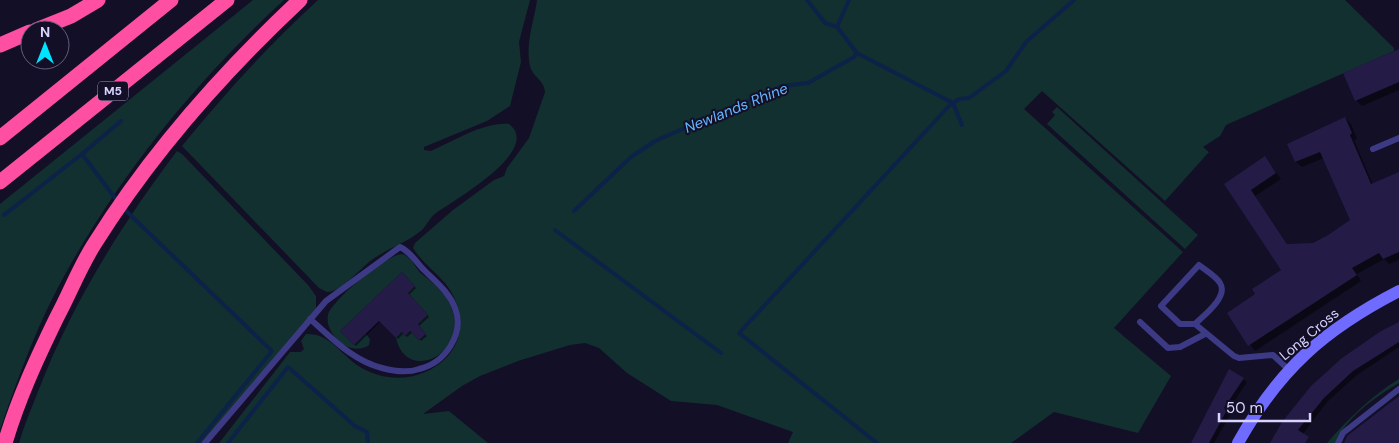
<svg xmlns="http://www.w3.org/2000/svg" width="1399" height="443" font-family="'DM Sans',sans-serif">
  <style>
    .green { fill: #12302f }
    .shadow { fill: #0007 }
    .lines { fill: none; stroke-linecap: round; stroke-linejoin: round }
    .stream { stroke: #0c2248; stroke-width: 4 }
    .building { fill: #241b47 }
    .lane { stroke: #3d3a85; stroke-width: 6 }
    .secondary { stroke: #6f6bff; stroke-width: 12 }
    .highway { stroke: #ff4fa3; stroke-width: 15 }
    .labels { text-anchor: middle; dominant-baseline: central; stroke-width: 4; stroke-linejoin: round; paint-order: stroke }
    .shield { fill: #130f26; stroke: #9e99be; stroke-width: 1 }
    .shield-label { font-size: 12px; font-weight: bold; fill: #d9d4ff }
    .street-label { font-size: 14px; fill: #d9d4ff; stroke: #130f26 }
    .water-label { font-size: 15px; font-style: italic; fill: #62b6ff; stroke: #130f26 }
  </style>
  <rect width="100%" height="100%" fill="#130f26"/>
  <!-- green -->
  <path class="green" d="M 253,0 L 284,0 C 199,78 125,168 68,269 C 39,320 19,374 0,430 L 0,204 Z
    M 318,0 L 530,0 L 519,42 L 521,62 L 510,106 L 487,121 L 424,147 L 424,150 L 431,151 C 454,141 483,122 509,124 C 543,150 454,200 436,213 C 430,217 427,225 422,230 C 408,242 391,247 376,257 C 362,265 343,292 327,292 L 319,288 L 182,146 C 224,94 269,45 318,0 Z
    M 537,0 L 1345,0 L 1394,48 L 1394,51 L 1226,125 L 1220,136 L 1203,147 L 1209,152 L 1165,201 L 1042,91 L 1024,109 L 1183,252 L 1114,328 L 1171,376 L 1138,433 L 1054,412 L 1011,443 L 788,443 L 793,432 L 717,405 L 671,401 L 627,373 L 599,348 L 585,343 L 570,345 L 518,361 L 480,376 L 462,386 L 423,414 L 449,411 L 488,443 L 219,443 L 290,352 L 301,352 L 304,349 L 301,341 L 306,334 C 329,333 340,353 357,365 C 385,384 423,382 447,357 C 466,337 463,309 448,287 C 438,273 422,263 413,248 L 415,243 L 453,210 L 494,180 L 504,176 L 507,168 L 529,138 L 545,92 C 544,79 533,78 530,66 C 525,43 534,22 537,0 Z
    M 1057,107 L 1198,235 L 1185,249 L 1047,124 L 1055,115 L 1052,112 Z
    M 177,151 L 182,154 L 308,285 L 316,296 L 316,311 L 202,443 L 19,443 C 24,425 32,407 39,389 C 73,302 121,225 177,151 Z
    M 402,254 C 413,257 414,268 423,275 C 503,333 409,396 396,338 L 402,332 L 405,336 L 410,331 L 419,340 L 426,334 L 418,324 L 428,315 L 408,293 L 415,286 L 402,272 L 340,331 L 354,345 L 366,334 L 370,339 L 369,345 C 351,358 324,334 328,315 C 331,301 387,254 402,254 Z
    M 1399,379 L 1399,383 C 1375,397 1347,417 1335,443 L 1327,443 C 1349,418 1371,396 1399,379 Z"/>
  <!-- shadow -->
  <path class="shadow" d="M 1399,52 L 1399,90 L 1362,106 L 1356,100 Z
    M 1345,118 L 1351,124 L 1357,139 L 1354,140 L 1373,185 L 1399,174 L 1399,260 L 1389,264 L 1384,259 L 1357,274 L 1361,281 L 1255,351 L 1228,314 L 1257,295 L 1283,270 L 1225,184 L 1265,158 L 1281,179 L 1255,196 L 1288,245 L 1313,244 L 1351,221 L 1324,158 L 1302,167 L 1296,162 L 1289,144 Z
    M 402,274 L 416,288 L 408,296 L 429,317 L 418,327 L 427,336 L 421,341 L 413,332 L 407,337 L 404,333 L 398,339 L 381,321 L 356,346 L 342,331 Z
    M 1399,324 L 1399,347 L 1357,375 L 1327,402 L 1296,443 L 1272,443 Z
    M 1229,371 L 1247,382 L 1227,412 L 1230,415 L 1214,443 L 1193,443 Z"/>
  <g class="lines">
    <!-- stream -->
    <path class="stream" d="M 807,0 L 825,23 L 837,27
      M 857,53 L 953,103 L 962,125
      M 82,154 L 121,121
      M 123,208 L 272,351 L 197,443
      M 574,211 L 631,157 L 655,141 L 782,86 L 808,83 L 854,57 L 857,53 L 837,27 L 849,0
      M 4,215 L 82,154 L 118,202
      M 555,230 L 721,353
      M 228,443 L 288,367 L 355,426 L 367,432 L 368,443
      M 877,443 L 739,333 L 949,106 L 959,99 L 969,98 L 1006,71 L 1026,42 L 1074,0"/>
  </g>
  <!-- building -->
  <path class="building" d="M 1399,49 L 1399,82 L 1355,101 L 1343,73 Z
    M 1345,117 L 1352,133 L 1350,135 L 1371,184 L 1399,172 L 1399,252 L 1383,259 L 1379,253 L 1352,268 L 1357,275 L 1248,346 L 1227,313 L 1255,294 L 1252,289 L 1281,270 L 1224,184 L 1265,156 L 1276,173 L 1251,190 L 1287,244 L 1313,243 L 1328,235 L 1350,220 L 1320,152 L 1295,162 L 1287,144 Z
    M 402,272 L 415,286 L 408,293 L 428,315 L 418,324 L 426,334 L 419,340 L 410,331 L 405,336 L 402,332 L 396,338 L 379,321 L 354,345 L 340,331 Z
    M 1399,322 L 1399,342 L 1353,371 L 1324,398 L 1298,430 L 1309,437 L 1305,443 L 1270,443 L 1282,422 L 1311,386 L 1342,358 L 1381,331 Z
    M 1229,369 L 1244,378 L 1224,408 L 1227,410 L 1209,443 L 1191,443 Z
    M 1399,396 L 1399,443 L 1344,443 L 1347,436 Z"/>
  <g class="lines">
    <!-- lane -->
    <path class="lane" d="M 1373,149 L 1399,138
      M 1140,322 L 1168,348 L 1180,347 L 1205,334
      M 1195,324 C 1203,316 1229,297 1220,283 C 1216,276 1205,270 1199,265 L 1161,306 L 1180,324 L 1195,324 L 1234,356 L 1239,358 L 1273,355 L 1288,369
      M 205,443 L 326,301 L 400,247 C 411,252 416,262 424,270 C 436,282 449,292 455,308 C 465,334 445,363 419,369 C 408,373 393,371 382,368 C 353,361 332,338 310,319
      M 1338,443 L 1343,433 L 1399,389"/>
    <!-- secondary -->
    <path class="secondary" d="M 1238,443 C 1279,369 1325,329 1399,291"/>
    <!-- highway -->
    <path class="highway" d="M 36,30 L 71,16 L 98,0
      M 0,45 L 30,32
      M 0,138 L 171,0
      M 0,182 L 227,0
      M 5,443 C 18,399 37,358 57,317 C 70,293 80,266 95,243 C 152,152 222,73 300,0"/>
  </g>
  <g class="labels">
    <!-- shield labels -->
    <rect class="shield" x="98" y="81.5" width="30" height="19" rx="4"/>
    <g class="shield-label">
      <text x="113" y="91">M5</text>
    </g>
    <!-- street labels -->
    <g class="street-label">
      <text transform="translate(1309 334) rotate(-40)">Long Cross</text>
    </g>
    <!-- water labels -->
    <g class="water-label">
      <text transform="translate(736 108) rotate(-22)">Newlands Rhine</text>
    </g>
  </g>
  <!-- north arrow -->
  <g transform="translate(45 45)"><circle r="24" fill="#130f26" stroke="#625e7d"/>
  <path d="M0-4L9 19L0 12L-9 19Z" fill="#00e5ff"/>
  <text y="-8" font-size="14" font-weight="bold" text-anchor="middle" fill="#d9d4ff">N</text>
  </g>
  <!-- scale -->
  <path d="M1219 413v8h91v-8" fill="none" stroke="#d9d4ff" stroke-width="2.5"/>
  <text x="1226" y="413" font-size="15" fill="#d9d4ff" stroke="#130f26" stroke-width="4" paint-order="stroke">50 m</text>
</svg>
